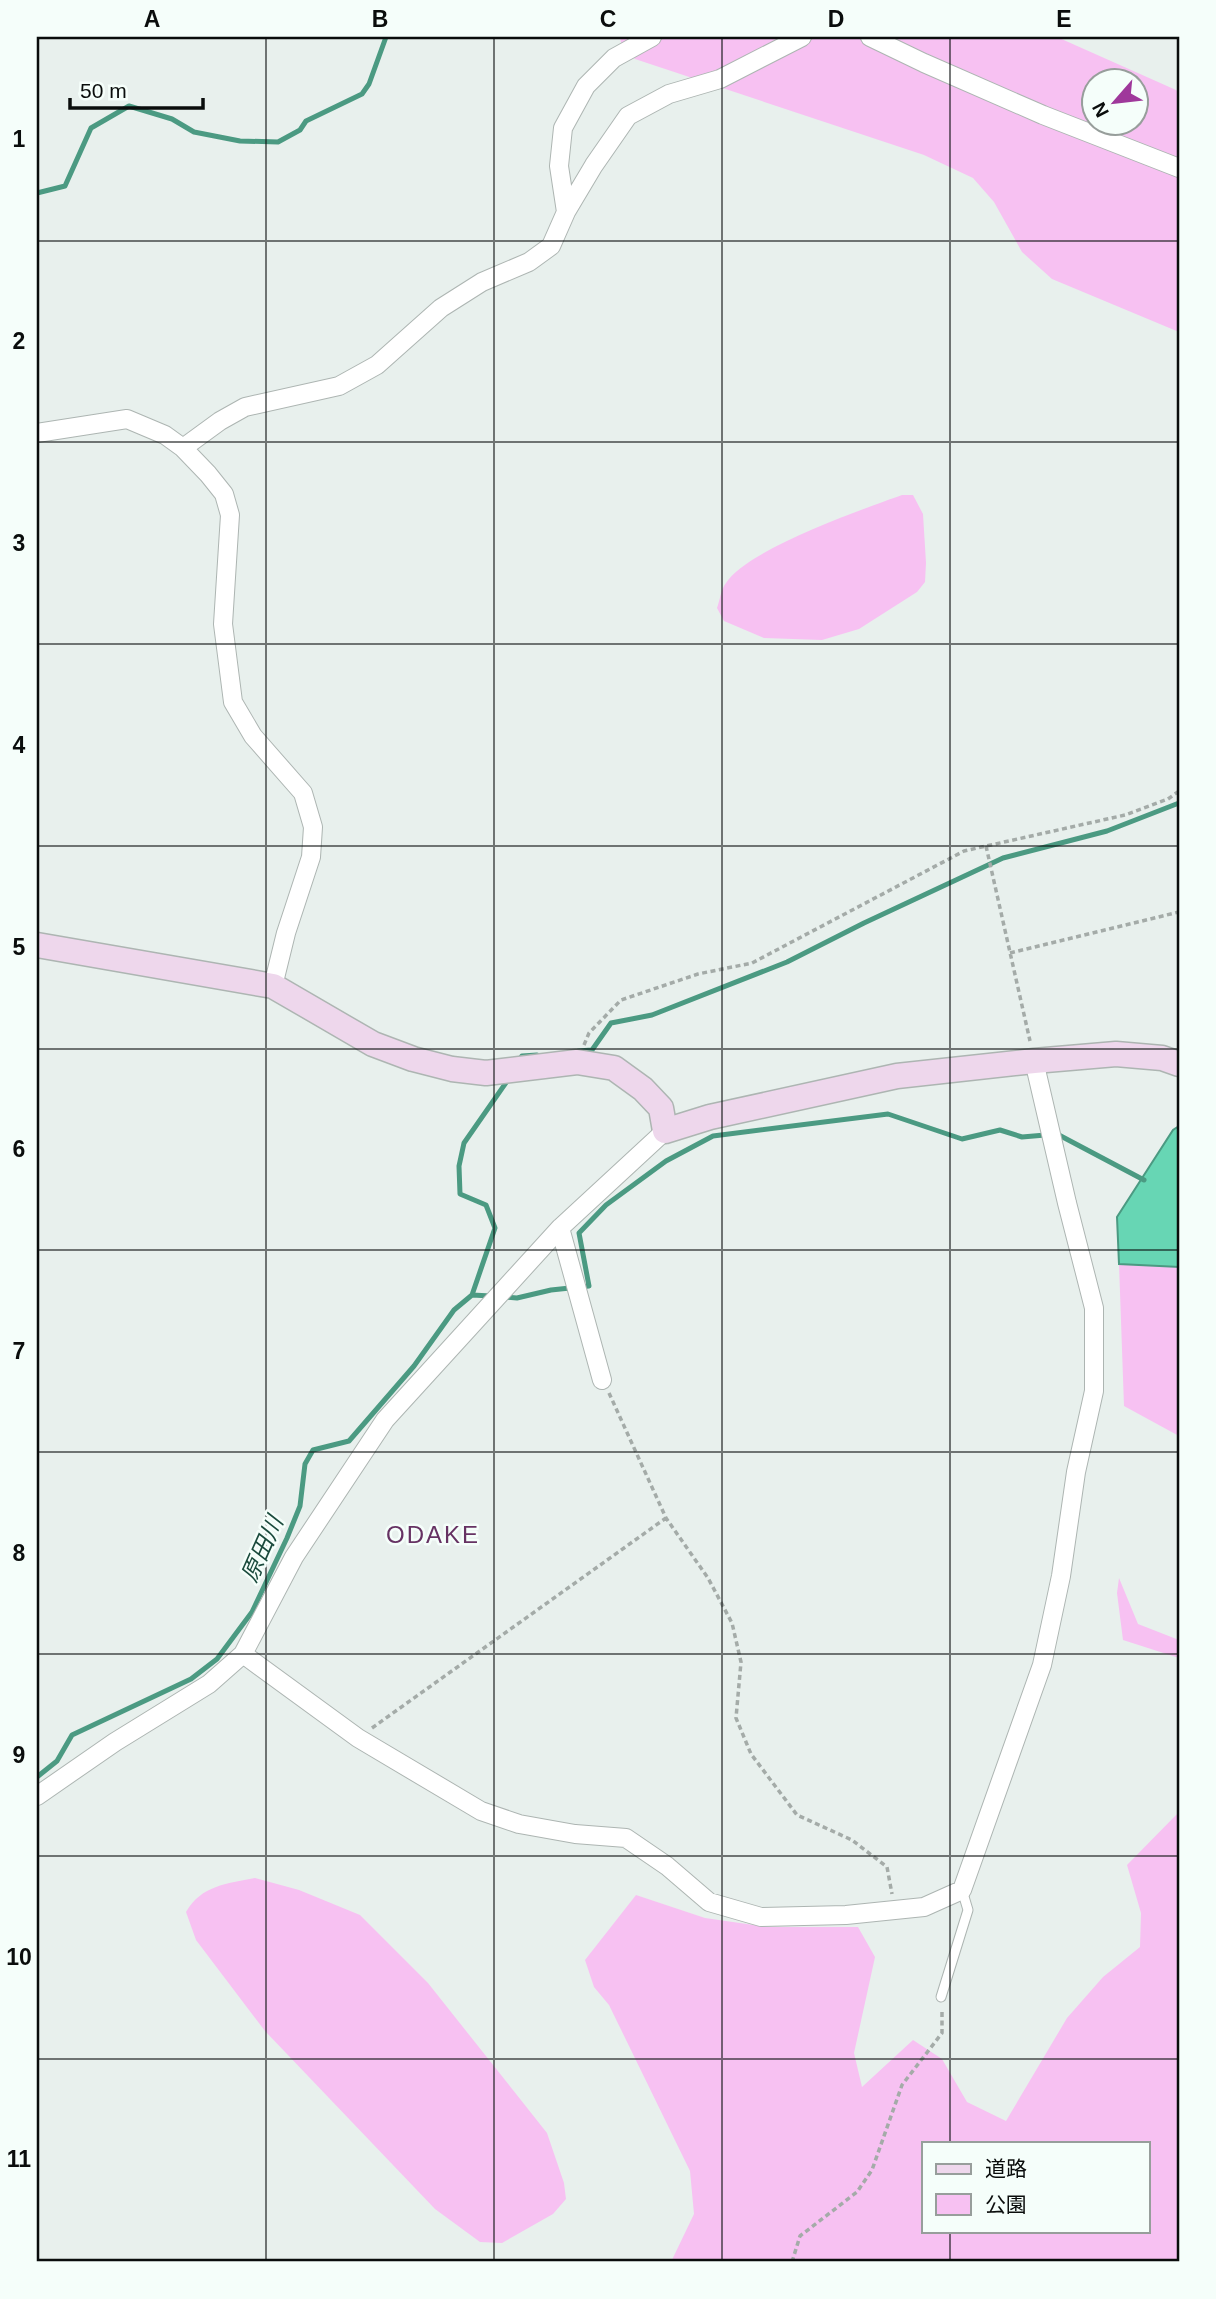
<svg xmlns="http://www.w3.org/2000/svg" width="1216" height="2299" font-family="Arial,'Noto Sans JP',sans-serif">
  <style>
    .green { fill: #f7c1f2; fill-rule: evenodd }
    .water { fill: #67d6b4; stroke: #4b9a82; stroke-width: 2 }
    .lines { fill: none; stroke-linecap: round; stroke-linejoin: round }
    .stream { stroke: #4b9a82; stroke-width: 5 }
    .lane-casing { stroke: #adb5b2; stroke-width: 11 }
    .street-casing { stroke: #adb5b2; stroke-width: 20 }
    .secondary-casing { stroke: #adb5b2; stroke-width: 27 }
    .path { stroke: #a4aba8; stroke-width: 3.5; stroke-dasharray: 5 3.5; stroke-linecap: butt }
    .lane { stroke: #fff; stroke-width: 9 }
    .street { stroke: #fff; stroke-width: 18 }
    .secondary { stroke: #eed7ec; stroke-width: 24 }
    .grid { fill: none; stroke: #0a0d0c; stroke-width: 2; stroke-opacity: 0.55 }
    .labels { text-anchor: middle; dominant-baseline: central; stroke-width: 5; stroke-linejoin: round; paint-order: stroke }
    .water-label { font-size: 23px; font-style: italic; fill: #1a4a3c; stroke: #f5fefa }
    .quarter-label { font-size: 24px; letter-spacing: 2px; fill: #663263; stroke: #f5fefa }
    .neatline { fill: none; stroke: #0a0d0c; stroke-width: 2.5 }
    .grid-label { font-size: 23px; text-anchor: middle; font-weight: bold; fill: #0a0d0c }
  </style>
  <rect width="100%" height="100%" fill="#e8f0ed"/>
  <!-- green -->
  <path class="green" d="M 620,37 L 1057,37 L 1176,90 L 1179,93 L 1179,332 L 1052,279 L 1022,252 L 994,202 L 973,178 L 924,155 L 635,59 L 622,48 ZM 1094,80 L 1136,80 L 1136,122 L 1094,122 Z
    M 902,495 L 913,495 L 923,514 L 926,563 L 925,582 L 917,592 L 859,629 L 822,640 L 764,638 L 724,621 L 717,608 C 720,600 721,589 726,583 C 746,550 863,509 902,495 Z
    M 1119,1264 L 1179,1267 L 1179,1436 L 1124,1406 Z
    M 1119,1578 L 1138,1624 L 1179,1640 L 1179,1658 L 1123,1640 L 1117,1593 Z
    M 1179,1812 L 1179,2262 L 671,2262 L 694,2214 L 690,2171 L 609,2005 L 594,1987 L 585,1960 L 636,1895 L 705,1918 L 767,1927 L 858,1927 L 875,1957 L 854,2053 L 862,2087 L 913,2040 L 942,2059 L 967,2102 L 1006,2121 L 1067,2018 L 1103,1977 L 1140,1947 L 1141,1913 L 1127,1865 ZM 1148,2143 L 1148,2231 L 924,2231 L 924,2143 Z
    M 255,1878 L 299,1890 L 360,1915 L 428,1983 L 547,2133 L 564,2183 L 566,2199 L 553,2214 L 502,2243 L 480,2242 L 435,2209 L 265,2031 L 196,1940 L 186,1912 C 202,1885 226,1884 255,1878 Z"/>
  <!-- water -->
  <path class="water" d="M 1179,1126 L 1179,1267 L 1119,1264 L 1117,1217 L 1173,1130 Z"/>
  <g class="lines">
    <!-- stream -->
    <path class="stream" d="M 37,193 L 65,186 L 91,128 L 129,106 L 172,119 L 194,132 L 240,141 L 278,142 L 300,130 L 306,121 L 362,94 L 369,84 L 386,37
      M 578,1051 L 592,1050 L 611,1023 L 652,1015 L 787,962 L 864,923 L 1003,858 L 1107,831 L 1179,803
      M 518,1062 L 522,1056 L 537,1055
      M 472,1295 L 491,1296
      M 504,1297 L 517,1298 L 551,1290 L 589,1286 L 579,1233 L 606,1205 L 666,1161 L 713,1136 L 888,1114 L 962,1139 L 1000,1130 L 1022,1137 L 1057,1134 L 1144,1180
      M 37,1777 L 57,1761 L 72,1735 L 191,1679 L 217,1659 L 252,1612 L 287,1538 L 300,1506 L 305,1464 L 313,1450 L 349,1441 L 414,1366 L 454,1310 L 472,1295 L 495,1228 L 486,1205 L 460,1194 L 459,1166 L 464,1143 L 510,1077"/>
    <defs>
      <path id="lane" d="M 941,1997 L 968,1910 L 962,1890"/>
      <path id="street" d="M 870,37 L 924,63 L 1043,115 L 1179,168
        M 566,212 L 559,166 L 563,128 L 586,86 L 614,58 L 652,37
        M 37,433 L 127,419 L 165,435 L 183,448 L 208,474 L 224,494 L 230,515 L 223,624 L 233,702 L 253,736 L 303,793 L 313,827 L 311,857 L 286,933 L 273,986
        M 183,448 L 220,421 L 245,407 L 339,386 L 377,365 L 441,308 L 482,282 L 529,262 L 551,246 L 566,212 L 594,165 L 628,116 L 669,94 L 720,79 L 802,37
        M 560,1228 L 602,1380
        M 243,1654 L 358,1738 L 481,1811 L 519,1824 L 575,1834 L 626,1838 L 667,1866 L 709,1902 L 761,1917 L 846,1915 L 924,1907 L 962,1890 L 1042,1665 L 1061,1576 L 1076,1472 L 1094,1391 L 1094,1308 L 1067,1203 L 1034,1061
        M 37,1796 L 115,1742 L 209,1684 L 243,1654 L 294,1557 L 385,1420 L 560,1228 L 665,1131"/>
      <path id="secondary" d="M 37,945 L 273,986 L 373,1044 L 413,1059 L 452,1069 L 486,1073 L 577,1062 L 614,1068 L 643,1089 L 661,1108 L 665,1131 L 710,1117 L 897,1076 L 1034,1061 L 1116,1054 L 1162,1058 L 1179,1064"/>
    </defs>
    <!-- lane casing -->
    <use href="#lane" class="lane-casing"/>
    <!-- street casing -->
    <use href="#street" class="street-casing"/>
    <!-- secondary casing -->
    <use href="#secondary" class="secondary-casing"/>
    <!-- path -->
    <path class="path" d="M 986,846 L 1030,1041
      M 1010,953 L 1179,912
      M 584,1045 L 589,1033 L 621,1000 L 698,974 L 752,963 L 964,851 L 1125,815 L 1168,799 L 1179,791
      M 609,1393 L 666,1518 L 708,1578 L 732,1623 L 741,1662 L 736,1718 L 751,1754 L 797,1815 L 852,1840 L 887,1867 L 892,1894
      M 372,1728 L 666,1518
      M 792,2262 L 800,2236 L 857,2192 L 872,2170 L 902,2085 L 942,2033 L 942,2009"/>
    <!-- lane -->
    <use href="#lane" class="lane"/>
    <!-- street -->
    <use href="#street" class="street"/>
    <!-- secondary -->
    <use href="#secondary" class="secondary"/>
  </g>
  <!-- grid -->
  <path class="grid" d="M 266,37 L 266,2262M 494,37 L 494,2262M 722,37 L 722,2262M 950,37 L 950,2143M 37,241 L 1179,241M 37,442 L 1179,442M 37,644 L 1179,644M 37,846 L 1179,846M 37,1049 L 1179,1049M 37,1250 L 1179,1250M 37,1452 L 1179,1452M 37,1654 L 1179,1654M 37,1856 L 1179,1856M 37,2059 L 1179,2059M 950,2231 L 950,2262"/>
  <g class="labels">
    <!-- water labels -->
    <g class="water-label">
      <text transform="translate(262 1549) rotate(-66)">原田川</text>
    </g>
    <!-- quarter labels -->
    <g class="quarter-label">
      <text x="433" y="1534">ODAKE</text>
    </g>
  </g>
  <!-- border -->
  <rect width="1216" height="2299" fill="none" stroke="#f5fefa" stroke-width="77"/>
  <!-- legend -->
  <rect x="922" y="2142" width="228" height="91" fill="#f5fefa" stroke="#979e9b" stroke-width="2"/>
  <rect x="936" y="2164" width="35" height="10" fill="#eed7ec" stroke="#979e9b" stroke-width="2"/>
  <text x="985" y="2176" font-size="21" fill="#0a0d0c">道路</text>
  <rect x="936" y="2194" width="35" height="21" fill="#f7c1f2" stroke="#979e9b" stroke-width="2"/>
  <text x="985" y="2212" font-size="21" fill="#0a0d0c">公園</text>
  <!-- north arrow -->
  <g transform="translate(1115 102) rotate(242)"><circle r="33" fill="#f5fefa" stroke="#979e9b" stroke-width="2"/>
  <path d="M0-5L12 26L0 18L-12 26Z" fill="#9f389b"/>
  <text y="-10" font-size="19" font-weight="bold" text-anchor="middle" fill="#0a0d0c">N</text>
  </g>
  <!-- scale -->
  <path d="M70 98v10h133v-10" fill="none" stroke="#0a0d0c" stroke-width="3.5"/>
  <text x="80" y="98" font-size="21" fill="#0a0d0c" stroke="#f5fefa" stroke-width="5" paint-order="stroke">50 m</text>
  <rect x="38" y="38" width="1140" height="2222" class="neatline"/>
  <g class="grid-label">
    <text x="152" y="27">A</text>
    <text x="380" y="27">B</text>
    <text x="608" y="27">C</text>
    <text x="836" y="27">D</text>
    <text x="1064" y="27">E</text>
    <text x="19" y="147">1</text>
    <text x="19" y="349">2</text>
    <text x="19" y="551">3</text>
    <text x="19" y="753">4</text>
    <text x="19" y="955">5</text>
    <text x="19" y="1157">6</text>
    <text x="19" y="1359">7</text>
    <text x="19" y="1561">8</text>
    <text x="19" y="1763">9</text>
    <text x="19" y="1965">10</text>
    <text x="19" y="2167">11</text>
  </g>
</svg>
